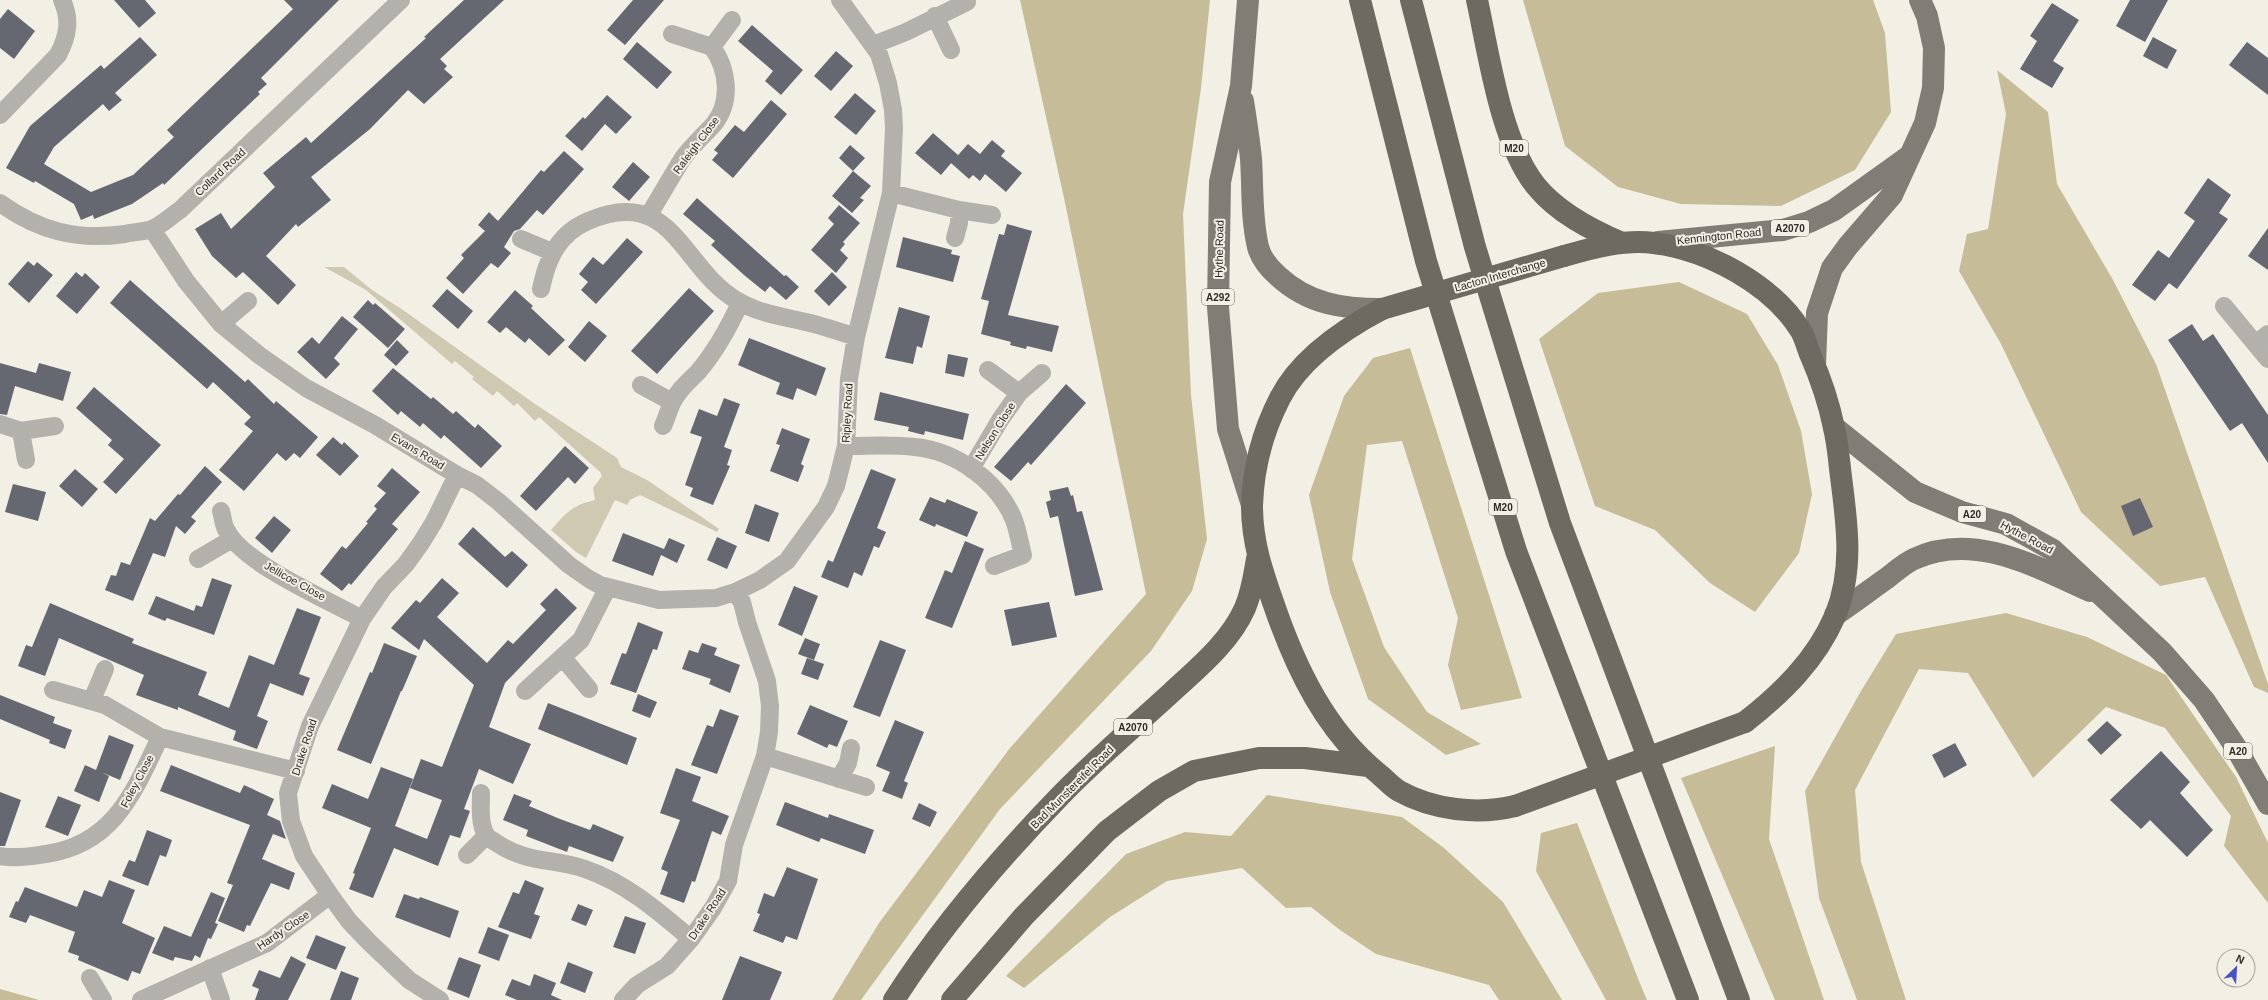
<svg xmlns="http://www.w3.org/2000/svg" width="2268" height="1000" font-family="Arial,sans-serif">
  <style>
    .green { fill: #cfc9b2 }
    .forest { fill: #c6bd98 }
    .building { fill: #666871 }
    .lines { fill: none; stroke-linecap: round; stroke-linejoin: round }
    .street { stroke: #b2b1ac; stroke-width: 18 }
    .primary { stroke: #7f7d75; stroke-width: 22 }
    .highway { stroke: #6d6a61; stroke-width: 22 }
    .highway-bridge { stroke: #6d6a61; stroke-width: 22 }
    .labels { text-anchor: middle; dominant-baseline: central; stroke-width: 4; stroke-linejoin: round; paint-order: stroke }
    .shield { fill: #f2efe5; stroke: #676660; stroke-width: 1 }
    .shield-label { font-size: 10px; font-weight: bold; fill: #2c2b27 }
    .street-label { font-size: 11px; fill: #2c2b27; stroke: #f2efe5 }
  </style>
  <rect width="100%" height="100%" fill="#f2efe5"/>
  <!-- green -->
  <path class="green" d="M 324,267 L 344,267 L 372,290 L 403,310 L 535,404 L 617,458 L 621,467 L 647,480 L 715,526 L 719,529 L 717,532 L 640,495 L 630,500 L 627,505 L 615,500 L 586,558 L 576,552 L 551,530 C 566,513 572,505 595,500 L 593,488 L 602,476 L 600,472 L 539,417 L 535,421 L 517,403 L 514,406 L 497,391 L 493,396 L 472,379 L 474,377 L 455,361 L 452,364 L 366,290 Z"/>
  <!-- forest -->
  <path class="forest" d="M 1020,0 L 1210,0 L 1201,88 L 1183,214 L 1191,395 L 1207,539 L 1192,591 L 1151,651 L 1000,809 L 861,1000 L 832,1000 L 879,923 L 1010,748 L 1146,594 L 1064,198 Z
    M 1523,0 L 1873,0 L 1885,33 L 1891,112 L 1855,170 L 1781,206 L 1681,204 L 1618,187 L 1565,146 Z
    M 1997,70 L 2048,112 L 2057,184 L 2113,280 L 2156,364 L 2268,684 L 2268,693 L 2254,687 L 2205,577 L 2160,586 L 2081,512 L 2001,344 L 1959,271 L 1967,234 L 1988,229 L 2006,114 Z
    M 1679,282 L 1747,314 L 1778,365 L 1801,431 L 1812,494 L 1799,553 L 1755,612 L 1710,583 L 1655,530 L 1595,506 L 1539,339 L 1598,293 Z
    M 1410,348 L 1522,698 L 1461,710 L 1448,665 L 1458,618 L 1402,441 L 1367,445 L 1352,559 L 1384,647 L 1427,712 L 1481,744 L 1446,755 L 1368,699 L 1330,592 L 1309,495 L 1344,396 L 1373,358 Z
    M 2006,613 L 2087,637 L 2166,675 L 2236,777 L 2268,843 L 2268,903 L 2224,846 L 2231,816 L 2165,728 L 2106,707 L 2033,778 L 1968,673 L 1919,669 L 1855,790 L 1861,862 L 1906,1000 L 1857,1000 L 1819,898 L 1805,791 L 1861,691 L 1896,634 Z
    M 1775,746 L 1769,839 L 1824,1000 L 1775,1000 L 1681,778 Z
    M 1267,795 L 1402,817 L 1444,848 L 1503,902 L 1562,1000 L 1499,1000 L 1489,985 L 1376,954 L 1340,930 L 1311,907 L 1286,908 L 1242,868 L 1167,881 L 1110,917 L 1024,988 L 1006,976 L 1126,854 L 1185,832 L 1231,836 Z
    M 1577,823 L 1641,986 L 1647,1000 L 1606,1000 L 1536,871 L 1541,833 Z
    M 0,989 L 39,1000 L 0,1000 Z"/>
  <!-- building -->
  <path class="building" d="M 114,0 L 145,0 L 156,13 L 139,28 Z
    M 284,0 L 339,0 L 261,78 L 267,84 L 258,92 L 260,94 L 164,185 L 163,183 L 132,204 L 94,219 L 93,215 L 81,220 L 74,204 L 35,181 L 34,183 L 6,168 L 30,126 L 101,65 L 104,69 L 140,37 L 157,55 L 115,93 L 122,100 L 109,111 L 103,104 L 54,147 L 44,164 L 91,192 L 133,175 L 174,137 L 167,130 L 293,9 Z
    M 464,0 L 504,0 L 440,59 L 447,66 L 444,69 L 453,77 L 424,104 L 408,90 L 370,129 L 311,177 L 331,200 L 298,227 L 296,224 L 266,256 L 296,285 L 278,305 L 243,272 L 236,278 L 212,256 L 195,229 L 221,213 L 231,229 L 275,187 L 263,173 L 306,137 L 311,143 L 426,38 L 424,37 Z
    M 633,0 L 664,0 L 625,45 L 607,30 Z
    M 2130,0 L 2168,0 L 2145,42 L 2116,26 Z
    M 2052,3 L 2079,20 L 2053,61 L 2064,68 L 2052,88 L 2020,69 L 2037,41 L 2030,36 Z
    M 8,9 L 35,31 L 14,59 L 0,48 L 0,19 Z
    M 752,25 L 803,70 L 781,95 L 765,81 L 773,71 L 738,41 Z
    M 2153,37 L 2177,50 L 2167,69 L 2143,56 Z
    M 637,42 L 672,72 L 657,89 L 623,59 Z
    M 2247,42 L 2268,58 L 2268,95 L 2229,65 Z
    M 836,51 L 853,66 L 831,91 L 814,76 Z
    M 855,93 L 876,111 L 856,135 L 834,117 Z
    M 607,95 L 632,117 L 616,134 L 605,124 L 582,151 L 565,136 L 583,117 L 585,119 Z
    M 771,100 L 787,114 L 733,178 L 712,160 L 718,153 L 714,150 L 735,125 L 744,132 Z
    M 933,133 L 958,155 L 941,175 L 915,153 Z
    M 992,140 L 1005,151 L 1001,156 L 1022,173 L 1006,192 L 985,174 L 980,181 L 973,175 L 969,179 L 951,163 L 968,144 L 980,154 Z
    M 850,145 L 865,158 L 853,171 L 871,186 L 860,198 L 864,200 L 852,213 L 832,196 L 853,171 L 839,158 Z
    M 564,151 L 584,169 L 543,215 L 537,210 L 520,229 L 514,231 L 504,247 L 511,253 L 498,268 L 491,263 L 463,294 L 446,278 L 464,258 L 461,255 L 485,231 L 478,225 L 489,212 L 498,221 L 541,170 L 544,172 Z
    M 633,162 L 650,177 L 629,201 L 612,187 Z
    M 2208,178 L 2231,195 L 2219,213 L 2228,219 L 2177,289 L 2169,283 L 2155,301 L 2132,285 L 2158,250 L 2169,258 L 2195,221 L 2184,213 Z
    M 697,198 L 784,276 L 786,275 L 799,287 L 786,300 L 770,286 L 765,292 L 744,275 L 711,245 L 715,241 L 683,214 Z
    M 839,205 L 860,223 L 843,242 L 845,244 L 840,250 L 848,258 L 836,273 L 811,250 L 834,224 L 828,218 Z
    M 1007,224 L 1032,231 L 1008,315 L 1059,326 L 1052,352 L 1027,346 L 1026,349 L 1010,345 L 1011,342 L 981,334 L 989,301 L 981,299 L 999,234 L 1004,235 Z
    M 2268,228 L 2268,270 L 2248,256 Z
    M 903,237 L 952,250 L 951,254 L 960,256 L 953,282 L 896,267 Z
    M 627,238 L 643,252 L 596,304 L 581,290 L 588,282 L 579,274 L 593,257 L 603,265 Z
    M 28,261 L 34,266 L 37,262 L 53,275 L 29,303 L 8,284 Z
    M 76,272 L 82,277 L 85,273 L 100,287 L 77,314 L 56,296 Z
    M 832,272 L 847,287 L 829,306 L 814,291 Z
    M 130,280 L 245,382 L 248,379 L 274,404 L 276,401 L 318,437 L 300,458 L 294,453 L 286,461 L 277,453 L 244,491 L 219,470 L 253,431 L 244,424 L 251,417 L 213,382 L 207,389 L 110,303 Z
    M 689,288 L 714,311 L 657,374 L 631,351 Z
    M 447,289 L 473,311 L 458,329 L 432,306 Z
    M 515,290 L 533,306 L 531,308 L 565,340 L 549,356 L 529,338 L 525,343 L 506,327 L 500,333 L 487,322 Z
    M 368,300 L 373,305 L 375,303 L 405,329 L 388,348 L 353,317 Z
    M 899,307 L 930,316 L 922,348 L 917,346 L 913,364 L 885,358 Z
    M 342,316 L 358,329 L 334,358 L 340,364 L 326,379 L 297,352 L 312,337 L 319,344 Z
    M 589,321 L 607,336 L 585,362 L 568,347 Z
    M 2192,324 L 2203,341 L 2213,334 L 2268,415 L 2268,463 L 2242,423 L 2230,431 L 2168,340 Z
    M 749,338 L 826,368 L 816,396 L 797,388 L 793,400 L 776,394 L 780,383 L 738,365 Z
    M 397,340 L 409,352 L 396,366 L 384,355 Z
    M 948,354 L 968,358 L 964,377 L 945,373 Z
    M 0,363 L 36,373 L 39,363 L 71,372 L 63,401 L 15,386 L 7,415 L 0,414 Z
    M 393,368 L 431,399 L 433,397 L 453,414 L 456,411 L 475,428 L 478,424 L 502,446 L 481,468 L 444,435 L 441,439 L 423,423 L 420,427 L 401,411 L 398,415 L 372,391 Z
    M 1066,384 L 1086,403 L 1031,465 L 1028,462 L 1011,481 L 994,467 Z
    M 94,387 L 161,445 L 116,494 L 103,482 L 124,459 L 108,445 L 112,440 L 76,408 Z
    M 880,392 L 969,414 L 963,440 L 925,431 L 924,435 L 908,431 L 909,427 L 874,420 Z
    M 724,398 L 740,404 L 724,447 L 732,450 L 727,465 L 730,466 L 713,505 L 690,496 L 693,488 L 685,485 L 702,437 L 690,433 L 699,409 L 717,416 Z
    M 782,428 L 810,439 L 801,464 L 804,466 L 798,482 L 770,471 L 780,445 L 776,444 Z
    M 333,437 L 342,445 L 344,442 L 359,456 L 340,476 L 316,455 Z
    M 565,446 L 589,468 L 575,484 L 568,477 L 536,511 L 520,496 Z
    M 205,466 L 222,482 L 191,517 L 196,521 L 185,534 L 176,526 L 165,557 L 153,553 L 133,601 L 105,590 L 111,575 L 116,576 L 121,562 L 130,565 L 150,518 L 155,521 L 178,494 L 180,495 Z
    M 392,468 L 420,492 L 392,524 L 398,529 L 351,585 L 349,583 L 342,591 L 320,574 L 342,546 L 346,549 L 368,523 L 366,522 L 377,509 L 374,506 L 386,493 L 377,486 Z
    M 75,469 L 98,489 L 82,507 L 59,486 Z
    M 871,469 L 896,479 L 877,528 L 886,532 L 879,548 L 874,546 L 862,576 L 854,572 L 848,588 L 821,577 L 828,560 L 833,562 Z
    M 13,484 L 46,492 L 38,521 L 5,512 Z
    M 1068,487 L 1071,496 L 1073,495 L 1077,512 L 1082,511 L 1103,590 L 1075,596 L 1058,516 L 1050,518 L 1046,502 L 1051,500 L 1049,491 Z
    M 930,497 L 945,503 L 947,499 L 978,512 L 967,537 L 936,524 L 935,527 L 919,520 Z
    M 2140,498 L 2153,527 L 2133,536 L 2121,506 Z
    M 755,504 L 779,513 L 769,542 L 745,533 Z
    M 274,516 L 291,530 L 272,553 L 255,538 Z
    M 473,527 L 505,557 L 512,551 L 528,565 L 507,588 L 458,544 Z
    M 623,533 L 664,549 L 669,538 L 685,545 L 677,563 L 661,555 L 653,576 L 612,561 Z
    M 717,537 L 737,546 L 727,569 L 707,560 Z
    M 965,541 L 984,549 L 952,628 L 925,618 L 945,570 L 952,573 Z
    M 212,578 L 232,585 L 214,635 L 167,618 L 165,621 L 148,614 L 156,596 L 194,611 L 196,605 L 202,607 Z
    M 442,578 L 459,593 L 437,617 L 487,663 L 508,640 L 513,644 L 546,610 L 540,604 L 556,588 L 577,608 L 505,683 L 489,727 L 531,744 L 513,784 L 479,769 L 464,809 L 470,811 L 460,838 L 450,835 L 438,866 L 394,848 L 373,898 L 349,889 L 355,874 L 353,873 L 371,828 L 322,808 L 332,784 L 368,799 L 381,767 L 413,779 L 395,826 L 427,839 L 442,800 L 410,788 L 421,759 L 442,767 L 474,685 L 424,639 L 419,650 L 391,628 L 416,600 L 420,603 Z
    M 794,586 L 818,596 L 802,636 L 778,625 Z
    M 1049,602 L 1057,637 L 1012,646 L 1004,610 Z
    M 50,603 L 134,639 L 132,643 L 207,672 L 198,695 L 229,708 L 249,655 L 274,665 L 297,608 L 321,617 L 299,674 L 310,678 L 303,696 L 270,683 L 257,716 L 268,721 L 257,749 L 233,740 L 236,731 L 178,707 L 178,710 L 136,695 L 144,675 L 59,638 L 45,676 L 18,666 L 26,645 L 32,647 Z
    M 638,622 L 663,632 L 657,650 L 653,649 L 636,693 L 610,684 L 622,653 L 626,654 Z
    M 805,638 L 820,644 L 814,660 L 798,654 Z
    M 880,640 L 906,650 L 880,717 L 853,707 Z
    M 384,643 L 417,656 L 402,691 L 401,691 L 371,764 L 337,750 L 370,672 L 372,673 Z
    M 702,643 L 717,648 L 714,655 L 740,665 L 730,693 L 709,684 L 711,679 L 682,669 L 689,650 L 698,653 Z
    M 807,658 L 824,664 L 818,680 L 801,674 Z
    M 638,694 L 657,702 L 650,718 L 632,711 Z
    M 0,695 L 55,717 L 53,723 L 72,730 L 65,749 L 49,743 L 50,740 L 0,719 Z
    M 548,703 L 637,738 L 627,765 L 538,729 Z
    M 810,705 L 848,721 L 837,747 L 829,744 L 827,748 L 797,734 Z
    M 720,709 L 739,716 L 717,774 L 691,765 L 707,725 L 713,727 Z
    M 895,720 L 924,732 L 904,781 L 908,783 L 902,799 L 882,791 L 890,772 L 876,766 Z
    M 2107,721 L 2122,735 L 2101,755 L 2087,740 Z
    M 109,735 L 134,745 L 120,780 L 101,772 L 109,776 L 99,802 L 74,791 L 85,765 L 96,770 Z
    M 1955,743 L 1967,765 L 1944,778 L 1932,755 Z
    M 2161,751 L 2190,782 L 2180,793 L 2213,830 L 2187,857 L 2150,820 L 2141,829 L 2110,800 Z
    M 171,765 L 240,793 L 244,785 L 274,799 L 267,815 L 280,821 L 286,839 L 268,832 L 273,834 L 262,859 L 295,873 L 289,890 L 271,883 L 250,926 L 247,925 L 244,932 L 218,921 L 233,885 L 227,883 L 250,825 L 160,791 Z
    M 676,768 L 701,777 L 692,801 L 729,816 L 721,835 L 712,831 L 695,882 L 692,881 L 684,903 L 660,894 L 668,872 L 661,869 L 680,820 L 660,813 Z
    M 0,792 L 21,800 L 5,846 L 0,846 Z
    M 514,794 L 532,801 L 529,806 L 560,819 L 590,830 L 593,824 L 624,837 L 613,862 L 569,846 L 567,852 L 526,836 L 528,830 L 503,820 Z
    M 58,796 L 81,805 L 68,836 L 45,827 Z
    M 785,802 L 828,818 L 829,814 L 874,830 L 865,854 L 821,838 L 819,842 L 776,825 Z
    M 919,803 L 937,812 L 930,827 L 912,819 Z
    M 147,830 L 172,840 L 166,857 L 160,855 L 148,886 L 122,876 L 129,860 L 135,862 Z
    M 787,867 L 818,879 L 797,940 L 786,936 L 783,943 L 753,931 L 760,914 L 757,913 L 764,893 L 774,897 Z
    M 109,880 L 135,890 L 122,923 L 155,938 L 140,974 L 132,971 L 128,981 L 78,960 L 79,956 L 68,952 L 75,932 L 30,915 L 26,923 L 9,917 L 16,901 L 18,902 L 25,887 L 77,907 L 84,890 L 102,897 Z
    M 525,880 L 544,888 L 534,914 L 540,916 L 531,939 L 498,927 L 513,892 L 519,894 Z
    M 211,892 L 225,898 L 215,923 L 218,924 L 211,939 L 208,938 L 200,958 L 195,955 L 192,961 L 175,957 L 173,961 L 152,953 L 164,926 L 191,937 Z
    M 404,894 L 419,899 L 420,897 L 459,911 L 450,938 L 395,917 Z
    M 578,904 L 593,910 L 586,926 L 571,920 Z
    M 625,916 L 646,923 L 635,954 L 613,947 Z
    M 488,927 L 509,935 L 499,961 L 478,953 Z
    M 316,935 L 346,947 L 336,970 L 306,958 Z
    M 291,956 L 306,964 L 288,1000 L 255,1000 L 259,989 L 252,986 L 259,970 L 280,978 Z
    M 740,956 L 782,972 L 770,1000 L 722,1000 Z
    M 459,957 L 481,965 L 469,998 L 447,989 Z
    M 568,962 L 593,972 L 585,993 L 560,983 Z
    M 341,971 L 359,978 L 351,1000 L 330,1000 Z
    M 534,974 L 556,983 L 551,995 L 562,1000 L 517,1000 L 505,995 L 512,979 L 530,986 Z"/>
  <g class="lines">
    <!-- street -->
    <path class="street" d="M 935,16 L 951,50
      M 873,45 L 906,32 L 967,2
      M 712,47 L 732,20
      M 0,115 L 58,55 C 68,36 71,20 62,0
      M 891,193 L 959,210 L 992,215
      M 0,203 C 39,231 77,241 125,234 C 133,232 144,232 152,229 C 162,225 171,216 180,210 L 401,0
      M 648,216 C 660,197 671,177 683,158 C 692,146 704,135 714,124 C 732,101 728,69 712,47 L 672,34
      M 152,229 L 186,281 L 221,324 L 259,355 L 306,388 L 375,425 L 457,475 L 477,485 L 499,502 L 569,565 L 589,579 L 600,585 L 659,600 L 716,598 L 735,592 L 760,580 L 787,561 L 826,507 L 836,486 L 846,446 L 849,379 L 856,337 L 891,193 L 894,128 L 893,110 L 888,83 L 879,54 L 840,0
      M 955,238 L 959,223 L 959,210
      M 521,239 L 552,252
      M 541,289 C 547,259 558,234 588,221 C 674,184 681,269 738,301 C 759,314 787,317 810,323 C 826,327 841,332 856,337
      M 2224,306 L 2268,359
      M 221,324 L 248,301
      M 2256,344 L 2268,334
      M 988,370 L 1019,393
      M 641,385 L 672,402
      M 0,424 L 21,431 L 55,426
      M 663,426 C 666,419 669,410 672,403 C 678,390 688,382 698,372 C 715,352 729,327 740,303
      M 21,431 L 26,460
      M 846,446 C 868,446 893,444 915,447 C 956,451 998,481 1014,520 C 1018,531 1020,544 1023,555 L 994,566
      M 971,469 L 1000,420 L 1019,393 L 1042,373
      M 221,511 C 223,517 223,526 227,531 C 244,564 328,600 362,619
      M 198,559 L 232,539
      M 563,658 L 589,689
      M 53,690 L 105,705 L 160,737 L 296,771
      M 525,691 L 581,640 L 608,587
      M 92,700 L 105,669
      M 765,756 L 866,787
      M 839,779 L 848,763 L 851,748
      M 481,793 C 481,806 479,823 486,835 C 487,838 492,840 495,842 C 527,864 553,858 585,869 C 626,883 658,911 691,939
      M 467,855 L 486,836
      M 0,856 C 15,859 31,856 46,854 C 114,844 134,792 160,737
      M 210,968 L 221,1000
      M 90,978 L 103,1000
      M 141,1000 L 267,943 L 330,895
      M 440,1000 L 409,980 L 369,942 L 349,921 L 330,895 L 304,856 L 291,821 L 288,793 L 310,726 L 362,619 L 384,587 L 406,564 L 421,543 L 434,522 L 457,475
      M 623,1000 L 637,985 L 667,966 L 691,939 L 713,908 L 728,881 L 734,845 L 765,756 L 769,732 L 770,706 L 767,681 L 747,622 L 742,602 L 735,592"/>
    <!-- primary -->
    <path class="primary" d="M 1248,0 L 1241,86 L 1220,182 L 1218,307 L 1228,429 L 1252,505
      M 1243,101 C 1246,120 1249,139 1251,159 C 1253,188 1251,217 1258,247 C 1261,258 1270,269 1278,276 C 1308,304 1343,309 1382,309
      M 1658,242 L 1783,230 L 1809,222 L 1834,210 L 1908,157
      M 1815,365 L 1817,313 L 1832,268 L 1848,246 L 1892,195 L 1925,123 L 1933,88 L 1934,48 L 1927,16 L 1920,0
      M 1834,427 L 1915,492 L 1962,512 L 2006,524 L 2053,550 L 2162,652 L 2204,700 L 2235,746 L 2268,804
      M 1835,615 C 1853,603 1870,590 1887,578 C 1896,571 1905,563 1914,559 C 1974,531 2036,567 2090,591"/>
    <!-- highway -->
    <path class="highway" d="M 1360,0 L 1426,261 L 1516,551 L 1688,1000
      M 1411,0 L 1475,247 L 1560,523 L 1739,1000
      M 1477,0 C 1489,55 1501,143 1536,186 C 1558,213 1591,230 1622,243
      M 1564,256 C 1592,248 1624,239 1654,243 C 1708,250 1772,284 1801,331 C 1805,338 1807,347 1810,354 C 1820,377 1829,403 1834,428 C 1838,444 1839,461 1841,477 C 1847,523 1854,571 1835,616 C 1816,660 1782,693 1745,722
      M 1382,309 C 1344,329 1300,359 1280,398 C 1263,431 1253,469 1252,506 C 1252,542 1262,571 1274,605 C 1296,669 1326,732 1380,775 C 1386,780 1392,787 1399,791 C 1433,810 1478,815 1515,806
      M 894,1000 C 942,925 999,859 1061,795 C 1096,759 1135,726 1172,692 C 1198,668 1230,642 1245,608 C 1252,592 1254,576 1257,559
      M 952,1000 L 1024,916 L 1107,831 L 1159,791 L 1194,771 L 1259,758 L 1305,758 L 1368,766"/>
    <!-- highway-bridge -->
    <path class="highway-bridge" d="M 1382,309 L 1564,256
      M 1515,806 L 1745,722"/>
  </g>
  <g class="labels">
    <!-- shield labels -->
    <g class="shield">
      <rect x="1500" y="140" width="28" height="16" rx="3"/>
      <rect x="1771" y="220" width="38" height="16" rx="3"/>
      <rect x="1202" y="289" width="32" height="16" rx="3"/>
      <rect x="1489" y="499" width="28" height="16" rx="3"/>
      <rect x="1958" y="506" width="28" height="16" rx="3"/>
      <rect x="1114" y="719" width="38" height="16" rx="3"/>
      <rect x="2224" y="743" width="28" height="16" rx="3"/>
    </g>
    <g class="shield-label">
      <text x="1514" y="148">M20</text>
      <text x="1790" y="228">A2070</text>
      <text x="1218" y="297">A292</text>
      <text x="1503" y="507">M20</text>
      <text x="1972" y="514">A20</text>
      <text x="1133" y="727">A2070</text>
      <text x="2238" y="751">A20</text>
    </g>
    <!-- street labels -->
    <g class="street-label">
      <text transform="translate(696 145) rotate(-53)">Raleigh Close</text>
      <text transform="translate(220 172) rotate(-43)">Collard Road</text>
      <text transform="translate(1719 236) rotate(-6)">Kennington Road</text>
      <text transform="translate(1219 249) rotate(-89)">Hythe Road</text>
      <text transform="translate(1500 275) rotate(-16)">Lacton Interchange</text>
      <text transform="translate(847 413) rotate(-87)">Ripley Road</text>
      <text transform="translate(995 431) rotate(-58)">Nelson Close</text>
      <text transform="translate(418 451) rotate(31)">Evans Road</text>
      <text transform="translate(2027 537) rotate(28)">Hythe Road</text>
      <text transform="translate(295 581) rotate(29)">Jellicoe Close</text>
      <text transform="translate(304 747) rotate(-72)">Drake Road</text>
      <text transform="translate(137 781) rotate(-62)">Foley Close</text>
      <text transform="translate(1072 787) rotate(-45)">Bad Munstereifel Road</text>
      <text transform="translate(707 914) rotate(-57)">Drake Road</text>
      <text transform="translate(283 930) rotate(-34)">Hardy Close</text>
    </g>
  </g>
  <!-- north arrow -->
  <g transform="translate(2236 968) rotate(25)"><circle r="19" fill="#f2efe5" stroke="#a3a199"/>
  <path d="M0-3L7 15L0 10L-7 15Z" fill="#4b52c8"/>
  <text y="-6" font-size="11" font-weight="bold" text-anchor="middle" fill="#2c2b27">N</text>
  </g>
</svg>
